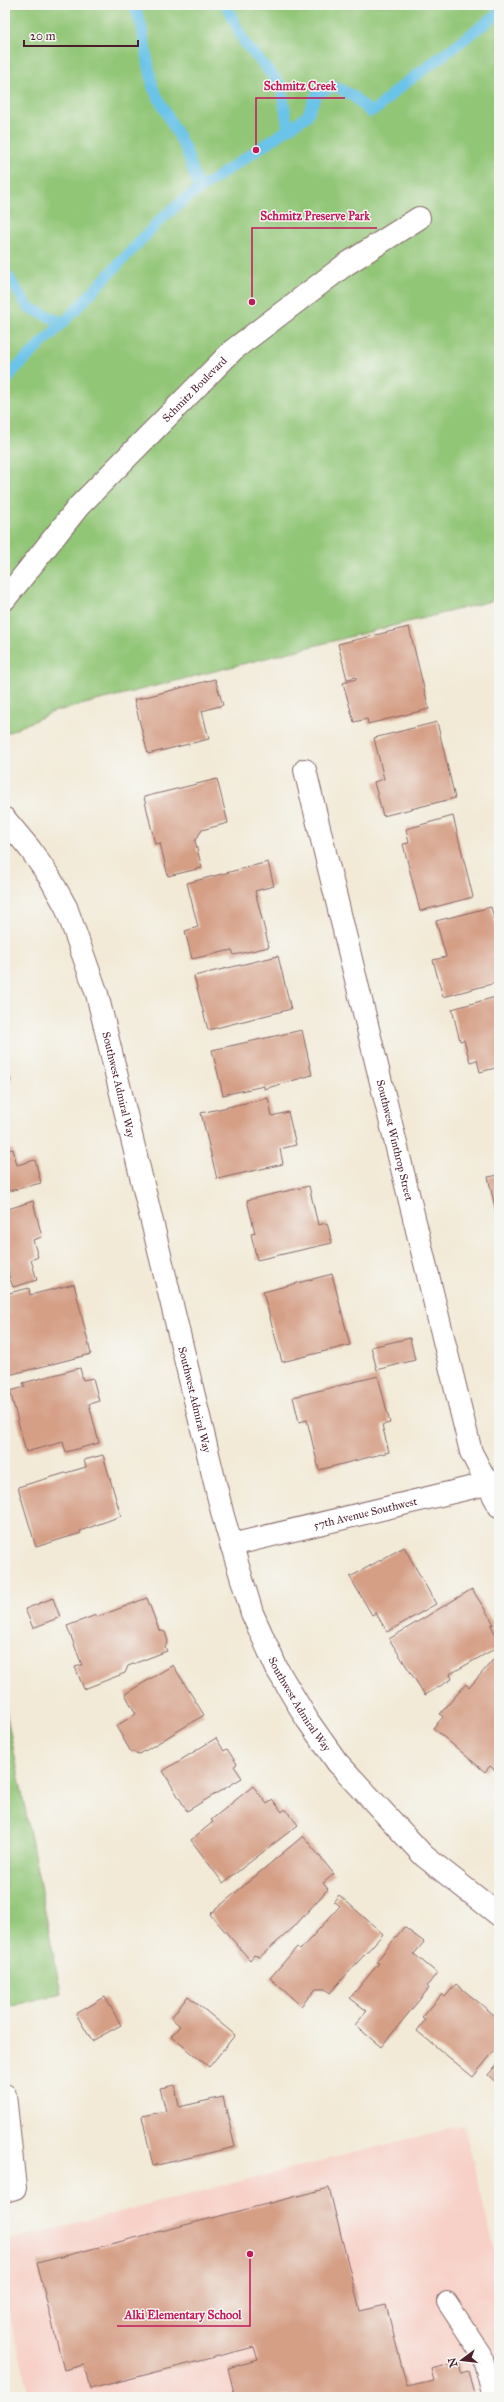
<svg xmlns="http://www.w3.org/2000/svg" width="504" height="2402" font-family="'IM FELL Great Primer',serif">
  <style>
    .built { fill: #f7d1c8 }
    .green { fill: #92c677; stroke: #6e7251 }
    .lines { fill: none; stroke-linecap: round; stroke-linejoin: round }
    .stream { stroke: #6bc3e9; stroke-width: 11 }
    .building { fill: #d59f86 }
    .service-casing { stroke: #856667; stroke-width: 22 }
    .pedestrian-casing { stroke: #856667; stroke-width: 24 }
    .minor-casing { stroke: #856667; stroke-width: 24 }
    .secondary-casing { stroke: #856667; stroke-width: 24 }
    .service { stroke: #fff; stroke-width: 20 }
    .pedestrian { stroke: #fff; stroke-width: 22 }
    .minor { stroke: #fff; stroke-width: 22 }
    .secondary { stroke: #fff; stroke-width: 22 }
    .labels { text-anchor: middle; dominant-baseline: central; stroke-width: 3; stroke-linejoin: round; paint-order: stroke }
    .street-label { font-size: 11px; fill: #4a1f2b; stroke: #f6f6f2 }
    .leader { fill: none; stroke: #c2185b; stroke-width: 1.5 }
    .callout-dot { fill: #c2185b; stroke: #f6f6f2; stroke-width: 1.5 }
    .callout-label { font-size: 12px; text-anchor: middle; font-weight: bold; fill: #c2185b; stroke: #f6f6f2; stroke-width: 3; stroke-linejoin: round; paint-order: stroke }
  </style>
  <rect width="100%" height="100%" fill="#f6f6f2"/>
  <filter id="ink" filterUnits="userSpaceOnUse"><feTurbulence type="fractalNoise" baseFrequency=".025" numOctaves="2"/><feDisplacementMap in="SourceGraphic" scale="8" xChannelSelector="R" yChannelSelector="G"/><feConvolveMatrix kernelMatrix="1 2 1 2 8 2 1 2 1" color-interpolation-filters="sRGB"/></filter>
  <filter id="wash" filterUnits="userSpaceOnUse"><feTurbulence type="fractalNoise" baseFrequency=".012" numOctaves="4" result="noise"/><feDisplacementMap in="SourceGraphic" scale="16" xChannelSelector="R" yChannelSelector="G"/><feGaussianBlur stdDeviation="0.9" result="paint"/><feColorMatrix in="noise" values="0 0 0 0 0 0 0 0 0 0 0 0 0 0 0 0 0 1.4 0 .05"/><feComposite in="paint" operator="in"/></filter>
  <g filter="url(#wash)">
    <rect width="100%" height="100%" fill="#f2ead7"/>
    <!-- built -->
    <path class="built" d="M 464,2125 L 499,2268 L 499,2397 L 30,2397 L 5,2297 L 5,2241 Z"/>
    <!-- green -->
    <path class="green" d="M 5,5 L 499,5 L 499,599 L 53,712 L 5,734 Z
      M 5,1706 L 61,1993 L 5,2008 Z"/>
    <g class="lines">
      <!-- stream -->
      <path class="stream" d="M 134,5 L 141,24 L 153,88 L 186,150 L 199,189
        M 226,5 L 244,42 L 281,85 L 288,129
        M 5,272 L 28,307 L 63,323
        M 5,383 L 15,369 L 63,323 L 161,219 L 185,199 L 307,116 L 317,93 L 335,86 L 353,96 L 370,112 L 379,107 L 395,91 L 499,13"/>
    </g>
    <g id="blocks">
      <!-- building -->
      <path class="building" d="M 409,627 L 429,709 L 368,724 L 367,719 L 354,722 L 343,683 L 356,679 L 356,677 L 347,679 L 338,644 Z
        M 215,679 L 223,705 L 202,711 L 209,739 L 148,754 L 134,700 Z
        M 437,722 L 455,798 L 383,816 L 374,782 L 384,779 L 374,738 Z
        M 217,779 L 228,823 L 202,830 L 195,841 L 202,868 L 168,876 L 160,843 L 155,844 L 144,797 Z
        M 453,816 L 473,897 L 420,911 L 403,844 L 409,843 L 406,829 Z
        M 268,862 L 274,886 L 255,891 L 269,947 L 234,955 L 232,950 L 192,959 L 185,931 L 198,927 L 187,883 Z
        M 491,907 L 499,937 L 499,982 L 443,997 L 433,960 L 446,957 L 436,921 Z
        M 278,956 L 291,1009 L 208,1030 L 194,976 Z
        M 499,996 L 499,1067 L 480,1072 L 477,1060 L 470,1062 L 464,1040 L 460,1041 L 452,1009 Z
        M 302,1030 L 312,1075 L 264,1089 L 264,1086 L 223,1095 L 212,1050 Z
        M 5,1061 L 11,1081 L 5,1082 Z
        M 495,1095 L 499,1095 L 499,1111 L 498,1111 Z
        M 268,1098 L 272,1116 L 288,1112 L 296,1145 L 280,1149 L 283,1164 L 217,1179 L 201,1113 Z
        M 5,1137 L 9,1150 L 13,1149 L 17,1165 L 35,1160 L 41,1183 L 5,1192 Z
        M 499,1175 L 499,1220 L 498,1220 L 488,1177 Z
        M 309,1186 L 318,1225 L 327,1223 L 332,1243 L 257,1260 L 251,1234 L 255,1233 L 247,1200 Z
        M 33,1201 L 42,1237 L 33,1240 L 38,1257 L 31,1260 L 37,1280 L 13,1287 L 5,1265 L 5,1210 Z
        M 332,1274 L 350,1345 L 282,1362 L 263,1292 Z
        M 74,1284 L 91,1354 L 5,1376 L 5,1294 L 29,1288 L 30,1295 Z
        M 410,1338 L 415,1360 L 377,1370 L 371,1347 Z
        M 80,1368 L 83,1380 L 93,1378 L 99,1401 L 89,1404 L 99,1443 L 66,1452 L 63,1442 L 26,1452 L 10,1391 L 25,1387 L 23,1383 Z
        M 378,1376 L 390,1423 L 382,1425 L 389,1452 L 319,1470 L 307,1420 L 299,1422 L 293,1397 Z
        M 103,1455 L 121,1516 L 80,1531 L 81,1533 L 36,1547 L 18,1487 L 86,1467 L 84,1460 Z
        M 404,1547 L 436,1604 L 387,1632 L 376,1613 L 372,1615 L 350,1577 Z
        M 472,1589 L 494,1624 L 491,1625 L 499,1642 L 494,1645 L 496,1648 L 450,1674 L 452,1679 L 425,1695 L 389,1639 Z
        M 53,1598 L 60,1617 L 33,1628 L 25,1609 Z
        M 147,1598 L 159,1630 L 165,1632 L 168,1641 L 165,1647 L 167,1651 L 128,1666 L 125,1673 L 84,1689 L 75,1667 L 82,1665 L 67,1626 L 96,1615 L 97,1617 Z
        M 498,1654 L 499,1770 L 497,1772 L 490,1766 L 485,1772 L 433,1728 L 443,1717 L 440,1714 L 466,1684 L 469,1688 Z
        M 173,1665 L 204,1715 L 140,1754 L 131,1752 L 116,1726 L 136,1714 L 125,1694 Z
        M 216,1738 L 224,1751 L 227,1749 L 237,1764 L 234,1766 L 242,1778 L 187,1811 L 163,1771 Z
        M 253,1786 L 267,1804 L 273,1800 L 282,1812 L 285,1809 L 298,1825 L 223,1883 L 191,1840 L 213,1822 L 211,1820 Z
        M 303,1836 L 334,1874 L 323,1883 L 328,1889 L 293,1928 L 260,1957 L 254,1955 L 250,1960 L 210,1914 Z
        M 339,1895 L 383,1934 L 330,1993 L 325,1989 L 316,1989 L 301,2006 L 270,1978 L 297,1947 L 300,1950 L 340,1906 L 334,1901 Z
        M 404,1927 L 424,1942 L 414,1954 L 437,1973 L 427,1986 L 429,1988 L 381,2047 L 355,2025 L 367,2011 L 350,1998 L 379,1963 L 376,1962 Z
        M 456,1984 L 499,2019 L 499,2045 L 473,2077 L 417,2031 L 425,2020 L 422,2018 L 442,1994 L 445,1997 Z
        M 188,1996 L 235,2035 L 209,2067 L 171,2036 L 180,2026 L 171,2018 Z
        M 105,1997 L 121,2025 L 92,2041 L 76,2014 Z
        M 499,2062 L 499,2085 L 488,2075 Z
        M 175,2085 L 179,2107 L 223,2097 L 235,2147 L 153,2166 L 142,2116 L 166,2111 L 160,2088 Z
        M 329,2188 L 360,2311 L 386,2305 L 407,2387 L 434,2381 L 431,2369 L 459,2362 L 461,2373 L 468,2371 L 475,2397 L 235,2397 L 228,2368 L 258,2360 L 254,2347 L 90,2389 L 84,2365 L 64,2370 L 37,2263 Z"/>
    </g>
  </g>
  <g filter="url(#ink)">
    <use href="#blocks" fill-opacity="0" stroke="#856667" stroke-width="1"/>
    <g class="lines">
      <defs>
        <path id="service" d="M 447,2302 L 482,2355 L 493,2397"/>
        <g id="pedestrian">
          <path id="s1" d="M 5,599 L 79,506 L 233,350 L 345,265 L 419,218"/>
        </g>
        <g id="minor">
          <path id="s2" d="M 305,770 L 471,1452 L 499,1506"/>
          <path id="s3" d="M 231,1545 L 499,1481"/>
          <path d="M 5,2095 L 15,2188 L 5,2191"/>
        </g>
        <g id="secondary">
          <path id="s4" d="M 5,819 L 30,849 L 50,878 L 66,907 L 97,994 L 223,1516 L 252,1613 L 277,1669 L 308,1721 L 337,1762 L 424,1856 L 499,1915"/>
        </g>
      </defs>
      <!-- service casing -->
      <use href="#service" class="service-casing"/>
      <!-- pedestrian casing -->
      <use href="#pedestrian" class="pedestrian-casing"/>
      <!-- minor casing -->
      <use href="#minor" class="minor-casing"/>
      <!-- secondary casing -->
      <use href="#secondary" class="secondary-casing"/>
      <!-- service -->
      <use href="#service" class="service"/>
      <!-- pedestrian -->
      <use href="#pedestrian" class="pedestrian"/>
      <!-- minor -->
      <use href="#minor" class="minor"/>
      <!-- secondary -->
      <use href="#secondary" class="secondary"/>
    </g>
  </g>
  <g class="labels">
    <!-- street labels -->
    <g class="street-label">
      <text stroke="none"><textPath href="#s1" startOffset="283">Schmitz Boulevard</textPath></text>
      <text stroke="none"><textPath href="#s4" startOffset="293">Southwest Admiral Way</textPath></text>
      <text stroke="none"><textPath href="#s2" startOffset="381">Southwest Winthrop Street</textPath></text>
      <text stroke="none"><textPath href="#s4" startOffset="617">Southwest Admiral Way</textPath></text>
      <text stroke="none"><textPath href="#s3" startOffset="138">57th Avenue Southwest</textPath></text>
      <text stroke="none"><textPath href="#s4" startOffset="941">Southwest Admiral Way</textPath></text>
    </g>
  </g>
  <!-- callouts -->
  <path class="leader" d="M256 150L256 98H345M252 302L252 228H377M250 2254L250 2326H117"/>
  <g class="callout-dot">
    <circle cx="256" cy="150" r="4"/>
    <circle cx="252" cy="302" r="4"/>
    <circle cx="250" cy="2254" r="4"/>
  </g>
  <g class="callout-label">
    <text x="300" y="90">Schmitz Creek</text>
    <text x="315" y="220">Schmitz Preserve Park</text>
    <text x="183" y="2319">Alki Elementary School</text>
  </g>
  <!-- margin -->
  <rect width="504" height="2402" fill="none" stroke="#f6f6f2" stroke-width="20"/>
  <!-- north arrow -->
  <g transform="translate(462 2360) rotate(255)" stroke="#f6f6f2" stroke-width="3" paint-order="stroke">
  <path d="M0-3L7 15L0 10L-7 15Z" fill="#4a1f2b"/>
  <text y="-6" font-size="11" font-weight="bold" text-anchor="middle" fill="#4a1f2b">N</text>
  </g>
  <!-- scale -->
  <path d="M24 40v6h114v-6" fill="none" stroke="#4a1f2b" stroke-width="2"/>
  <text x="30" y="40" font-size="12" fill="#4a1f2b" stroke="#f6f6f2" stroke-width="3" paint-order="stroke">20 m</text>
</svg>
